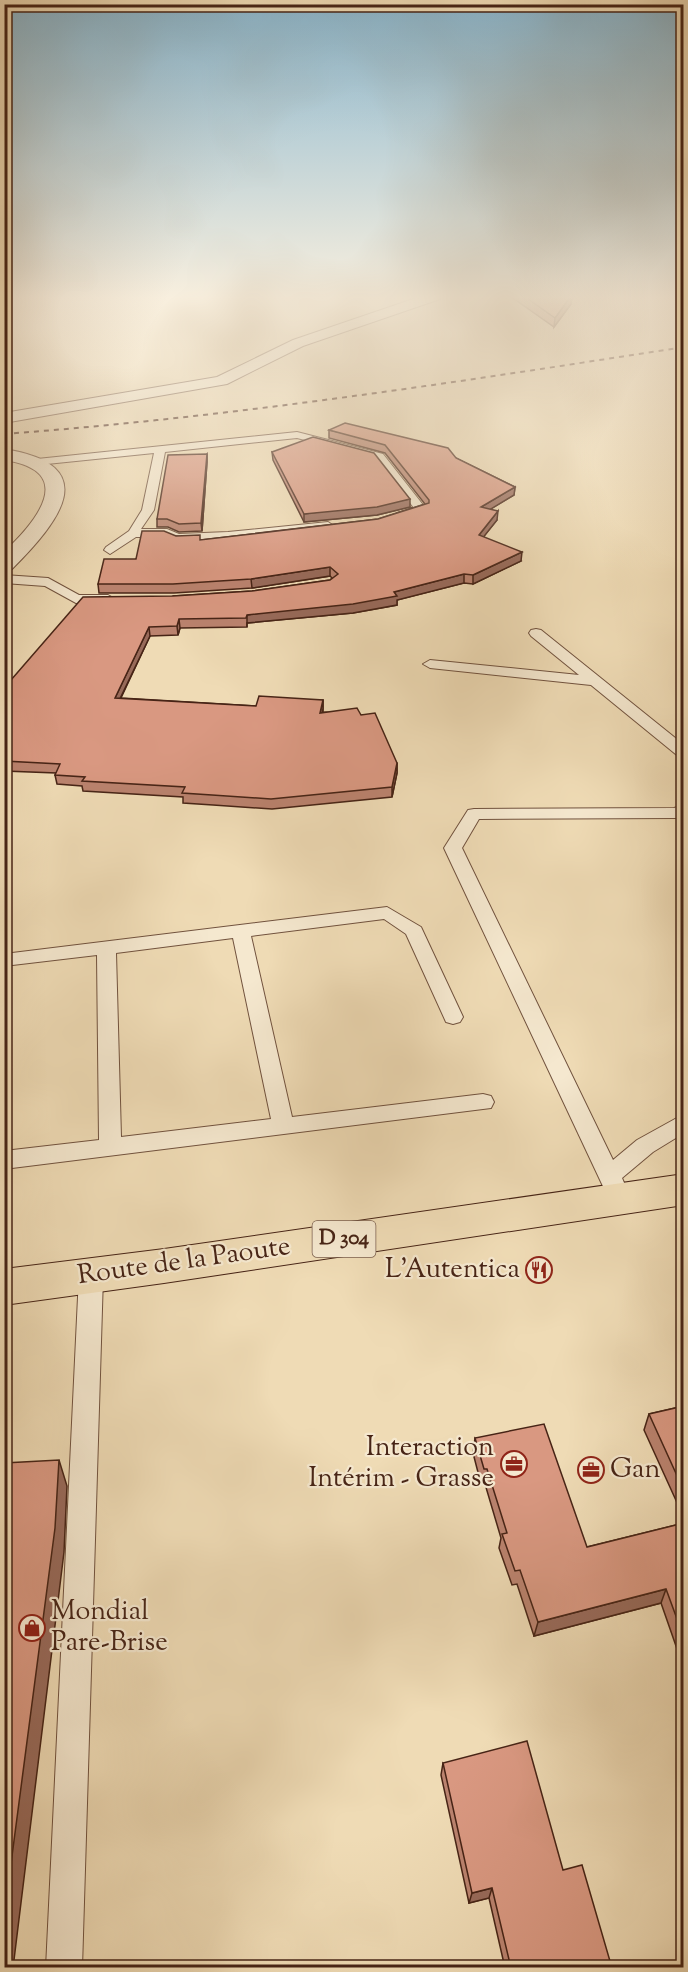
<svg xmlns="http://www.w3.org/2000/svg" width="688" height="1972" font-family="'Sorts Mill Goudy',serif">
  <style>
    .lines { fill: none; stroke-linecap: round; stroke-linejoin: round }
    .lane-casing { stroke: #71523e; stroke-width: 2 }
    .street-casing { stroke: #71523e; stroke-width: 2 }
    .primary-casing { stroke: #472416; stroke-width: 2 }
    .lane { fill: #f5e8cf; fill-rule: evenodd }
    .street { fill: #f5e8cf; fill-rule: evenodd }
    .primary { fill: #efdbb5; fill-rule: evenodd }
    .rail-far1 { stroke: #472416; stroke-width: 2; stroke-dasharray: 5 5; stroke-linecap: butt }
    .rail { stroke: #472416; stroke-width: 3; stroke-dasharray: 6 6; stroke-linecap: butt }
    .wall { fill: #bb836f; stroke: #472416; stroke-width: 1.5 }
    .shaded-wall { fill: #986a5a; stroke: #472416; stroke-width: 1.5 }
    .building { fill: #d99881; stroke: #472416; stroke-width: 1.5 }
    .labels { text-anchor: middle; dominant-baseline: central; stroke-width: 4.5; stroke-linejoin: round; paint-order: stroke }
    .shield { fill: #f5e8cf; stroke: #7b5f4e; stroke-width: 1.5 }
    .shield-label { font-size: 21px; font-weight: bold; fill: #472416 }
    .near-street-label { font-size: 27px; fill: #472416; stroke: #f5e8cf }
    .near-poi-label { font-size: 27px; fill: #472416; stroke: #f5e8cf; text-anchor: end }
  </style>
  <rect width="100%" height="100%" fill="#efdbb5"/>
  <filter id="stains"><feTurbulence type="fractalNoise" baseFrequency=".00333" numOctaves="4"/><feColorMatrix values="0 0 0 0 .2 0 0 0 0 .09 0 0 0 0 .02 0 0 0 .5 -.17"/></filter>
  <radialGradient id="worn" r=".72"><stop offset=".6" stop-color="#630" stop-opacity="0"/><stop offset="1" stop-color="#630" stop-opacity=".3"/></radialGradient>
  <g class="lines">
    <defs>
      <path id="lane" d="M 297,432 L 383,454 L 427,510 L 405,517 L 397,517 L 397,513 L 414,508 L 375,458 L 297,438 L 165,452 L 154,510 L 141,529 L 167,529 L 179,534 L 228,532 L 328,522 L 334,526 L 328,530 L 228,540 L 177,542 L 165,537 L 136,537 L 110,554 L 104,550 L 106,547 L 129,531 L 142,510 L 154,453 L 37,465 L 32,462 L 37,459 Z
        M 4,575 L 48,578 L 79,595 L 108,595 L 115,599 L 108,603 L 76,603 L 45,586 L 4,583 Z
        M 536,629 L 541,630 L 684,745 L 684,758 L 678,756 L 591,685 L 430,668 L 423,664 L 430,660 L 579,675 L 531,636 L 529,633 L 531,630 Z
        M 684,805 L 684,816 L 676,818 L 479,819 L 462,848 L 613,1160 L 637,1140 L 684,1114 L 684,1133 L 653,1152 L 622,1178 L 631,1199 L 628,1206 L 620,1208 L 612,1206 L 609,1199 L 444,848 L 468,810 L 474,809 L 674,808 Z
        M 387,907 L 421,927 L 463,1017 L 460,1022 L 453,1024 L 446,1022 L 406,934 L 384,919 L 251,936 L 292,1117 L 483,1094 L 491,1096 L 494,1102 L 491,1108 L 4,1169 L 4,1151 L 99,1140 L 97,955 L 4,966 L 4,954 ZM 233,938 L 271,1119 L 121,1137 L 116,953 Z
        M 91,1266 L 100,1269 L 103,1276 L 82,1968 L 46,1968 L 79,1276 L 82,1269 Z"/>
      <path id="street" d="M 422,296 L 442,296 L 440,299 L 303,346 L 227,384 L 4,423 L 4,413 L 217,377 L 293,340 Z
        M 4,449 C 106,465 58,523 12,569 L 4,570 L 4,552 C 37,521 78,471 4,460 Z"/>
      <path id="primary" d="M 684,1174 L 684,1205 L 164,1283 L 4,1305 L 4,1269 L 164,1249 Z"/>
    </defs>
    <!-- lane casing -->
    <use href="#lane" class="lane-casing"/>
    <!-- street casing -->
    <use href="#street" class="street-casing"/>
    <!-- primary casing -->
    <use href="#primary" class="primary-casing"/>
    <!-- lane -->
    <use href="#lane" class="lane"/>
    <!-- street -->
    <use href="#street" class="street"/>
    <!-- primary -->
    <use href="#primary" class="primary"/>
    <!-- rail-far1 -->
    <path class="rail-far1" d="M 4,434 C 232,417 458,382 684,347"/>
    <!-- rail -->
    <path class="rail" d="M 4,434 L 10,434"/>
  </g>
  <!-- wall -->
  <path class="wall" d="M 510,296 L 572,296 L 571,304 L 554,327 Z
    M 329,430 L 456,458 L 515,487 L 514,495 L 490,509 L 497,520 L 483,537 L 521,561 L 473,584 L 464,583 L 397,600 L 397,605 L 353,613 L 247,623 L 247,627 L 180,628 L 178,635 L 150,636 L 121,698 L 256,706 L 323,700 L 323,712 L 361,715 L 397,763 L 397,773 L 392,797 L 272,809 L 213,805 L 183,803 L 183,797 L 83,791 L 82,786 L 57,784 L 55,775 L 56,773 L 4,771 L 4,680 L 11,680 L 173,596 L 252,591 L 330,580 L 332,578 L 330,576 L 252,588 L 174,593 L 99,593 L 98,584 L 136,559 L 176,536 L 201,540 L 378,519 L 425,504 L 385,453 L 329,438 Z
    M 272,452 L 410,507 L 377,515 L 304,522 L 273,460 Z
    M 207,454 L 207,462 L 202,531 L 179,532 L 168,527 L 157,527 L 157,519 Z
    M 684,1406 L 684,1518 L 644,1430 L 649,1414 Z
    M 475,1438 L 587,1547 L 684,1523 L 684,1669 L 661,1603 L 534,1636 L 517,1584 L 512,1585 L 499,1548 L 501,1538 L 485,1484 L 481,1484 L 473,1453 Z
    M 443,1763 L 563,1870 L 612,1968 L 505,1968 L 489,1898 L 469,1903 L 441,1775 Z"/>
  <!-- shaded-wall -->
  <path class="shaded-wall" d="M 571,296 L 571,304 L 554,327 L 555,318 Z
    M 207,454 L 207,462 L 202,531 L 201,523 Z
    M 515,487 L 514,495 L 481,515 L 481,507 Z
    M 410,499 L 410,507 L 377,515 L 304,522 L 304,514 Z
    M 498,511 L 497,520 L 478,544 L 479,535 Z
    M 522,552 L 521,561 L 473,584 L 473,575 Z
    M 330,567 L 330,576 L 252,588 L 251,579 Z
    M 464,574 L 464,583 L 397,600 L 397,605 L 353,613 L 247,623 L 247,627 L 247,615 L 394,592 Z
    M 179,619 L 180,628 L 178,635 L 177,626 Z
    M 149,627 L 150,636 L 116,707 L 115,698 Z
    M 323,700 L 323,709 L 320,722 L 320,713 Z
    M 397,763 L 397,773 L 392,797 L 392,787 Z
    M 59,1460 L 67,1486 L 64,1552 L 13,1968 L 4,1968 L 4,1917 Z
    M 666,1589 L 661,1603 L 534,1636 L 538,1622 Z
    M 492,1888 L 489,1898 L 469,1903 L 472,1893 Z"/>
  <!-- building -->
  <path class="building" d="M 524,296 L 571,296 L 555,318 Z
    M 345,423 L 448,448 L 456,458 L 515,487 L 481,507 L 498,511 L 479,535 L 522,552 L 473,575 L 464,574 L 394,592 L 397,596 L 353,604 L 247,615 L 246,618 L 179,619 L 177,626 L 149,627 L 115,698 L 256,706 L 259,696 L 323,700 L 320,713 L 357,708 L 361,715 L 375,713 L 397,763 L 392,787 L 271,799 L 212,795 L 182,793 L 185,787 L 82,781 L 85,777 L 55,775 L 60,764 L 4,761 L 4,680 L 11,680 L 83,597 L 173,596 L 252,591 L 330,580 L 338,574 L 330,567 L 251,579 L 173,584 L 98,584 L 104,559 L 136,559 L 142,531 L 164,531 L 176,536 L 200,535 L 200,540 L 378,519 L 429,503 L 429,500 L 385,445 L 329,430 Z
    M 313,437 L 374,453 L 410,499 L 377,507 L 304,514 L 272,452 Z
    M 207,454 L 201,523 L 179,524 L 167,519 L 157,519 L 168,455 Z
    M 684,1406 L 684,1491 L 649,1414 Z
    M 544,1424 L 587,1547 L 684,1523 L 684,1638 L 666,1589 L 538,1622 L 520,1570 L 515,1571 L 502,1534 L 507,1533 L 487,1469 L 484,1469 L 475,1438 Z
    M 59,1460 L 55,1528 L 4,1917 L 4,1463 Z
    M 527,1741 L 563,1870 L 582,1865 L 612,1968 L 511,1968 L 492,1888 L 472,1893 L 443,1763 Z"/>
  <!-- sky -->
  <linearGradient id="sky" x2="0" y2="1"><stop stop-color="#89b7d0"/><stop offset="0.52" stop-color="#f8efde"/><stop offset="1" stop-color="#f8efde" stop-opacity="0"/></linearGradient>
  <rect width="688" height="572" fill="url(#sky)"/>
  <!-- icons -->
  <defs>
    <symbol id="restaurant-ring" viewBox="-11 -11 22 22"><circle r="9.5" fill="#f5e8cf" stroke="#8f2418" stroke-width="1.5"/><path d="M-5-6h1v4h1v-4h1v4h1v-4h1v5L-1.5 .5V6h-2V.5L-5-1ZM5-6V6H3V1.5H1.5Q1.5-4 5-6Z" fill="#8f2418"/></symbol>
    <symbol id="office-ring" viewBox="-11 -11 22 22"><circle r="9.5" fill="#f5e8cf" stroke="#8f2418" stroke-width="1.5"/><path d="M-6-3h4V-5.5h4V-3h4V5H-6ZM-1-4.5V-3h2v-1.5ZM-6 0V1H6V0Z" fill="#8f2418"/></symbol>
    <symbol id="shop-ring" viewBox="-11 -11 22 22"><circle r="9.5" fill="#f5e8cf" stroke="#8f2418" stroke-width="1.5"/><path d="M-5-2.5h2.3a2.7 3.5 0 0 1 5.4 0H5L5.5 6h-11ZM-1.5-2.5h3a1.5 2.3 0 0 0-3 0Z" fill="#8f2418"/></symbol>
  </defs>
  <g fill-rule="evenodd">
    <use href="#restaurant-ring" x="524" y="1255" width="30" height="30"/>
    <use href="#office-ring" x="499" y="1449" width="30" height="30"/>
    <use href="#office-ring" x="576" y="1455" width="30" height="30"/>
    <use href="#shop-ring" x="17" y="1613" width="30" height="30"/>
  </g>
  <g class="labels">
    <!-- shield labels -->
    <rect class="shield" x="312.5" y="1221" width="63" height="36" rx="4.5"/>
    <g class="shield-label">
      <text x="344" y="1239">D 304</text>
    </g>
    <!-- near-street labels -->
    <g class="near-street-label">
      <text transform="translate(184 1262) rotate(-8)">Route de la Paoute</text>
    </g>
    <!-- near-poi labels -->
    <g class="near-poi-label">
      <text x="520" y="1270">L'Autentica</text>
      <text x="494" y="1448">Interaction<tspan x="494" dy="31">Intérim - Grasse</tspan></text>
      <text x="610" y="1470" text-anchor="start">Gan</text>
      <text x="51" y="1612" text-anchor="start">Mondial<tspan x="51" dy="31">Pare-Brise</tspan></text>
    </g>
  </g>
  <!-- margin -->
  <rect width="688" height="1972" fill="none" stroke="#efdbb5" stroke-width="24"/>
  <rect x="6" y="6" width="676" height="1960" fill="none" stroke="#472416" stroke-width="3"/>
  <rect x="12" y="12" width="664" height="1948" fill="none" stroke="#472416" stroke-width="1.5"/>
  <rect width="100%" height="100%" filter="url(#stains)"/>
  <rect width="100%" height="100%" fill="url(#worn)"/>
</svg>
